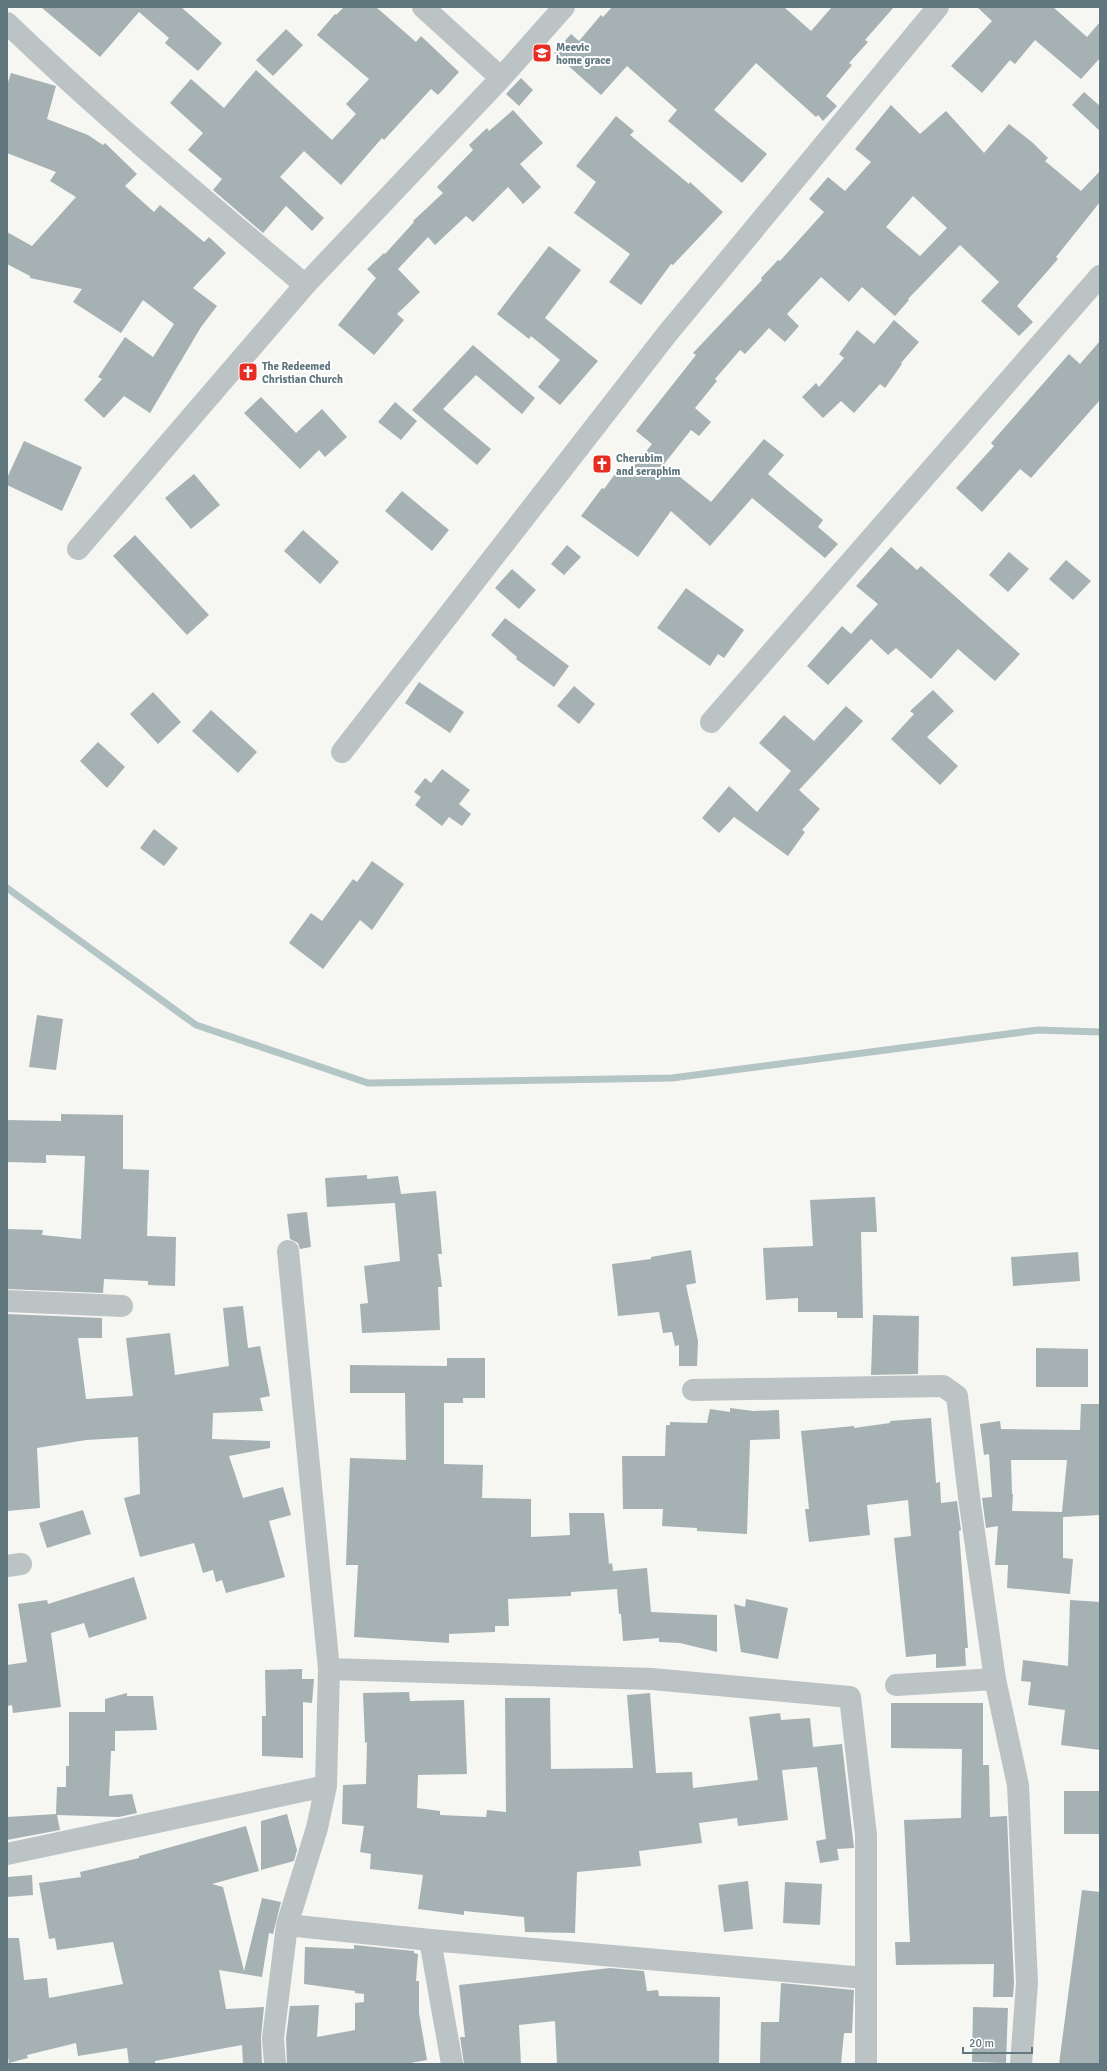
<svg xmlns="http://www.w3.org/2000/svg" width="1107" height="2071" font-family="Signika,sans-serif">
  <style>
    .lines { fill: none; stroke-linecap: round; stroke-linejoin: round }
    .stream { stroke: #b4c5c6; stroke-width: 7 }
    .building { fill: #a6b1b4; fill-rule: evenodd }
    .minor { stroke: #bcc3c5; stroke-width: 22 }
    .labels { text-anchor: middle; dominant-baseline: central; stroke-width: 4; stroke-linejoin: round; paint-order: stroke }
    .poi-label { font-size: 11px; font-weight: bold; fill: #60777e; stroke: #fff; text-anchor: start }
  </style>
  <rect width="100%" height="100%" fill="#f6f6f3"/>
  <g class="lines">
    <!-- stream -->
    <path class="stream" d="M 7,888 L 196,1025 L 368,1083 L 672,1078 L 1038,1030 L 1100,1032"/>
  </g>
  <!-- building -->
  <path class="building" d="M 41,7 L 181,7 L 222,43 L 198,71 L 165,43 L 169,38 L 139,12 L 100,57 Z
    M 344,7 L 376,7 L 416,42 L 421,36 L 459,72 L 438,95 L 431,89 L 384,140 L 382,138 L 341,185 L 304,151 L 280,177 L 324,218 L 312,231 L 286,206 L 263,233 L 213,190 L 222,179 L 188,150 L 203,133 L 170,103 L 191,79 L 224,108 L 256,70 L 332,140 L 356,114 L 346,104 L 369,79 L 317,35 L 335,14 L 336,15 Z
    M 612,7 L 784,7 L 811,31 L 832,7 L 894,7 L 865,40 L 868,42 L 849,63 L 852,65 L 826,96 L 837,106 L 823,121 L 818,115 L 816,117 L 756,63 L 714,110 L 767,154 L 742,183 L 668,121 L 677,110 L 627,66 L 601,95 L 554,53 L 571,34 L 579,41 L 601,15 L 603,17 Z
    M 977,7 L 1053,7 L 1087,37 L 1100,22 L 1100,58 L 1081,79 L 1035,40 L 1015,64 L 1010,60 L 982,93 L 951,66 L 992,21 Z
    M 286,29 L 303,45 L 273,76 L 256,60 Z
    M 11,73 L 56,86 L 47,119 L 88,135 L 103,145 L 105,143 L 137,174 L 125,186 L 154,212 L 160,205 L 204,242 L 209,237 L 226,253 L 193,288 L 217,306 L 201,327 L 150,413 L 124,396 L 104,418 L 84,400 L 102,379 L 98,377 L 125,337 L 153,357 L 174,324 L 143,300 L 121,333 L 73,302 L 82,289 L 30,278 L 30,276 L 7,264 L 7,232 L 32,246 L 76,197 L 50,181 L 56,172 L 7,153 L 7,85 Z
    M 521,78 L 533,90 L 519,106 L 506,94 Z
    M 1084,92 L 1100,106 L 1100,131 L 1072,105 Z
    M 891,105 L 920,134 L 946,111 L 984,153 L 1009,124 L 1033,143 L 1048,158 L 1045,161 L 1081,191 L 1100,171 L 1100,202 L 1056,257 L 1058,259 L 1017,306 L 1033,322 L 1019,336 L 981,301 L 999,282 L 960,245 L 908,299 L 909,300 L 895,316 L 862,287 L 849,302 L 821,277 L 787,314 L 799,326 L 785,342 L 769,328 L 745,354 L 740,350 L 715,379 L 717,381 L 695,408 L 711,422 L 699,436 L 691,430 L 664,464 L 711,502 L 764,439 L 784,455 L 768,474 L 823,520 L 818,527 L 838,544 L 825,558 L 752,498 L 710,546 L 671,511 L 638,557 L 581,516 L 602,488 L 604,489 L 618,470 L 626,476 L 652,444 L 636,431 L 696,355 L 693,353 L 762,280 L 761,278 L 778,260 L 780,261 L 824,212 L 809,199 L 828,177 L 845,191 L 871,162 L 855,149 ZM 913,196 L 947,228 L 920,256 L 886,227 Z
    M 513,110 L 543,143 L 520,164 L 541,187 L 523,204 L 508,187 L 473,222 L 466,216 L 435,245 L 428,237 L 398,269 L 420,292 L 397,314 L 404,320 L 374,355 L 338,325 L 376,278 L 367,269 L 384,253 L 385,254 L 414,222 L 413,221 L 443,193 L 437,187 L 473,150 L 469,145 L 487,128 L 489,131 Z
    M 616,116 L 634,131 L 630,135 L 689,184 L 690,182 L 723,212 L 673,265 L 671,264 L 641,305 L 609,282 L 630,254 L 574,213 L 596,182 L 576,166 Z
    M 549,246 L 581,270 L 545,318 L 598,361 L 560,405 L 538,387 L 560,360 L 531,336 L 529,339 L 497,314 Z
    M 894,320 L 919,342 L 901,363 L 902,364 L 885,388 L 880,384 L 854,413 L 841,401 L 823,418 L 802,397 L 816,383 L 819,387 L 844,358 L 839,354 L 857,330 L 874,344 Z
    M 1100,341 L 1100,400 L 1031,478 L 1020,469 L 982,512 L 956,488 L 994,446 L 991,443 L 1069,354 L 1080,364 Z
    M 473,345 L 535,398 L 522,414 L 476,375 L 443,409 L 491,449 L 477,465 L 412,410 Z
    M 261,397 L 296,433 L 322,409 L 347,437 L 325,457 L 319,450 L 300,469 L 244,413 Z
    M 395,402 L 417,421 L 401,440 L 378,422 Z
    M 24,441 L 82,467 L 62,511 L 7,485 L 7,478 Z
    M 194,474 L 220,505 L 191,529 L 165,498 Z
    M 402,491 L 449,530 L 432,551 L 385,511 Z
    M 303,530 L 339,562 L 320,584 L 284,551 Z
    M 135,535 L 209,615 L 187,635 L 113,556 Z
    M 567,545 L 581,557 L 564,575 L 551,564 Z
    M 891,547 L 917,570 L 921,566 L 1020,654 L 995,681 L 958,649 L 931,679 L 896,648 L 888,655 L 871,639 L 828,685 L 807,666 L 842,626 L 851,634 L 878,604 L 856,586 Z
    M 1009,552 L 1029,569 L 1008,592 L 989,575 Z
    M 1066,560 L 1091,581 L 1073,600 L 1049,579 Z
    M 512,569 L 536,590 L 519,609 L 495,588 Z
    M 686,588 L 744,630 L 724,658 L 718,654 L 710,666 L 657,628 Z
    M 505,618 L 569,666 L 554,687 L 516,659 L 517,657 L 491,635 Z
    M 419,682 L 464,712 L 450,733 L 405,703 Z
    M 574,686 L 595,704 L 579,724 L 557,706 Z
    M 933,690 L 954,711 L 927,737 L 958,766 L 940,785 L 891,739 L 914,714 L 910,711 Z
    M 153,692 L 181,722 L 158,744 L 130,714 Z
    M 846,706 L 863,721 L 799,790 L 820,809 L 802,830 L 805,832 L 788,856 L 734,817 L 719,833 L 702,818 L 729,786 L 757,812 L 791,771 L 759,743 L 784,715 L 814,741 Z
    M 211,710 L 257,752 L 238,773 L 192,731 Z
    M 98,742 L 125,767 L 107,788 L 80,761 Z
    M 442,769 L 470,790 L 459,804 L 471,814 L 462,826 L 449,817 L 442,826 L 415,805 L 421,797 L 414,792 L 425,778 L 431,783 Z
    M 154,829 L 178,848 L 164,866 L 140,848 Z
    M 372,861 L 404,884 L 372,930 L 360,920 L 323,969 L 289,943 L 311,913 L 322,921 L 353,879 L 357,882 Z
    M 37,1015 L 63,1019 L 56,1070 L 29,1067 Z
    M 61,1114 L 123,1115 L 123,1169 L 149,1170 L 147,1236 L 176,1237 L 175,1286 L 148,1285 L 148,1281 L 104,1279 L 103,1293 L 7,1289 L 7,1229 L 43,1230 L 42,1235 L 81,1239 L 85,1156 L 46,1155 L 46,1163 L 7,1162 L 7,1120 L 61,1121 Z
    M 367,1175 L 367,1179 L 398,1176 L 401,1194 L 436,1191 L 442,1254 L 438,1254 L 442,1287 L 438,1287 L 440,1330 L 362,1333 L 360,1304 L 368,1303 L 364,1266 L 400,1261 L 395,1203 L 327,1207 L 325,1178 Z
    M 875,1197 L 877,1232 L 861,1232 L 863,1318 L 837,1318 L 837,1312 L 798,1312 L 798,1298 L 766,1300 L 763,1248 L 813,1246 L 810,1200 Z
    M 307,1212 L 311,1247 L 300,1249 L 298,1243 L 290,1239 L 287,1214 Z
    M 691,1250 L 696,1283 L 686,1285 L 698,1341 L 697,1366 L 679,1366 L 679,1345 L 675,1346 L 672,1332 L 663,1333 L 659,1312 L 618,1316 L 612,1264 L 651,1259 L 651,1257 Z
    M 1078,1252 L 1080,1281 L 1013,1286 L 1011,1257 Z
    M 243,1306 L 248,1348 L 260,1346 L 270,1396 L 260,1398 L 263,1411 L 213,1413 L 212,1439 L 270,1441 L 270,1448 L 229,1456 L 243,1498 L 283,1487 L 291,1515 L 269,1521 L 285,1577 L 226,1593 L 222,1580 L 216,1582 L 213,1570 L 203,1573 L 194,1543 L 140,1557 L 124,1498 L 140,1494 L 138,1437 L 86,1440 L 37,1448 L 40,1508 L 7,1511 L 7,1314 L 102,1318 L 102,1338 L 78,1338 L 86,1399 L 133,1396 L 126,1338 L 170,1333 L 175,1375 L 229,1366 L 223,1308 Z
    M 873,1315 L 919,1316 L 918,1374 L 871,1375 Z
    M 1036,1348 L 1088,1349 L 1088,1387 L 1036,1387 Z
    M 447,1358 L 485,1358 L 485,1398 L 463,1398 L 463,1403 L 444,1403 L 444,1464 L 483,1465 L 482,1498 L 531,1499 L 531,1537 L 570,1535 L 569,1513 L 604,1513 L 609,1564 L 612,1563 L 613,1571 L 647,1568 L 651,1612 L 717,1615 L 717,1652 L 680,1643 L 659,1642 L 659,1638 L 623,1641 L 621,1614 L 619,1614 L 617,1589 L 571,1592 L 571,1596 L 508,1599 L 509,1626 L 495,1626 L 495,1632 L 449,1634 L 449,1643 L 354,1637 L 358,1565 L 346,1565 L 350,1458 L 406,1460 L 405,1393 L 350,1393 L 350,1365 L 447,1366 Z
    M 1081,1404 L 1100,1404 L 1100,1515 L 1063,1517 L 1063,1558 L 1073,1559 L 1070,1594 L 1007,1588 L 1008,1565 L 995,1565 L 998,1526 L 986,1528 L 982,1498 L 992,1497 L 989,1454 L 984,1455 L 980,1424 L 1000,1421 L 1001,1429 L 1080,1430 ZM 1011,1460 L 1067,1460 L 1062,1512 L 1012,1511 L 1013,1494 L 1012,1494 Z
    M 730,1408 L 753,1411 L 779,1410 L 780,1439 L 750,1440 L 747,1534 L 697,1531 L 697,1528 L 662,1526 L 663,1509 L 623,1509 L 622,1456 L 665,1456 L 666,1425 L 670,1425 L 670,1422 L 707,1423 L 710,1409 L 730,1412 Z
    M 931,1418 L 936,1483 L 940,1482 L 941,1503 L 957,1501 L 961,1530 L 959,1531 L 968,1648 L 965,1648 L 966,1666 L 936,1668 L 936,1654 L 906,1657 L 894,1538 L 911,1536 L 908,1500 L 867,1505 L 870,1535 L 809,1542 L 805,1509 L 809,1509 L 801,1431 L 854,1426 L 854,1428 L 890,1423 L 890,1421 Z
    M 83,1510 L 91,1534 L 47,1548 L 39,1523 Z
    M 134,1577 L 147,1619 L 89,1638 L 84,1623 L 51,1633 L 61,1707 L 13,1713 L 12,1705 L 7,1706 L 7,1665 L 27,1662 L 18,1604 L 47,1600 L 48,1604 Z
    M 746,1599 L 788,1608 L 778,1659 L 741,1652 L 734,1604 L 745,1607 Z
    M 1070,1600 L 1100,1602 L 1100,1750 L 1061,1745 L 1065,1710 L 1028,1705 L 1031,1682 L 1021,1681 L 1023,1660 L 1068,1666 Z
    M 302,1669 L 302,1679 L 314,1679 L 312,1703 L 303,1702 L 303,1758 L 262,1756 L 262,1716 L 266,1716 L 265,1670 Z
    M 409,1692 L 410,1701 L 464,1700 L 467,1774 L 418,1775 L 417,1808 L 440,1811 L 440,1815 L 486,1817 L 487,1810 L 506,1812 L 505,1698 L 550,1698 L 551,1769 L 633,1768 L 627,1695 L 650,1693 L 656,1773 L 692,1772 L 693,1788 L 758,1780 L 749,1717 L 780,1713 L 781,1720 L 810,1718 L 813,1747 L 842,1744 L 854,1848 L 837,1849 L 839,1860 L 820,1863 L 816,1841 L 826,1839 L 817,1767 L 782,1770 L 788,1820 L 738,1826 L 737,1818 L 699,1823 L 702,1843 L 639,1851 L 641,1866 L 577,1872 L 575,1933 L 525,1932 L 524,1917 L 464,1911 L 464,1915 L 418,1909 L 423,1875 L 370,1869 L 371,1854 L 360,1852 L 364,1826 L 342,1824 L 343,1785 L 366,1784 L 367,1742 L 365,1743 L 363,1693 Z
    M 127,1693 L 127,1696 L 153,1696 L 157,1730 L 115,1731 L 115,1751 L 111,1751 L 109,1796 L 132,1794 L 137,1813 L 119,1817 L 57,1815 L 60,1830 L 7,1840 L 7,1817 L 56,1814 L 57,1787 L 66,1787 L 66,1766 L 69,1766 L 69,1712 L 105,1712 L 105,1699 Z
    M 891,1703 L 983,1703 L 983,1765 L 989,1765 L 990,1817 L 1007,1816 L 1014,1983 L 1013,1997 L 993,1997 L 994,1964 L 896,1965 L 895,1942 L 910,1942 L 904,1820 L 961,1818 L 962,1749 L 891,1748 Z
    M 1064,1791 L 1100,1791 L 1100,1834 L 1064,1834 Z
    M 287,1814 L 297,1850 L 294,1861 L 261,1870 L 261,1821 Z
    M 246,1826 L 259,1871 L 212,1884 L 223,1887 L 244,1971 L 262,1898 L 281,1902 L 273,1934 L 269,1933 L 262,1977 L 219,1970 L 226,2009 L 264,2007 L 261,2037 L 262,2064 L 243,2064 L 242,2045 L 155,2061 L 155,2064 L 129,2064 L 127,2048 L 78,2056 L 76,2043 L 27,2055 L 28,2058 L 9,2063 L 7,2053 L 7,1938 L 19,1938 L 24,1980 L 47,1978 L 49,1998 L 123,1984 L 113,1942 L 57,1950 L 55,1938 L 49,1939 L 39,1883 L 81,1877 L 80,1872 L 139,1858 L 139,1856 Z
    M 32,1875 L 33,1895 L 7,1897 L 7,1877 Z
    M 748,1881 L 753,1929 L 724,1932 L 718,1885 Z
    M 785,1882 L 822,1884 L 820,1925 L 783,1923 Z
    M 1082,1890 L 1100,1892 L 1100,2064 L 1059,2064 Z
    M 354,1945 L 414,1951 L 414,1953 L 418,1954 L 416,1981 L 419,1981 L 419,2013 L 427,2060 L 405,2064 L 287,2064 L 286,2038 L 290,2006 L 319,2005 L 317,2037 L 355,2030 L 355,2003 L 364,2002 L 364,1994 L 355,1993 L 355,1991 L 304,1984 L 305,1947 L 354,1949 Z
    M 610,1968 L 644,1971 L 647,1991 L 658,1990 L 659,1996 L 720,1997 L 719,2064 L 557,2064 L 555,2021 L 519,2025 L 521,2064 L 464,2064 L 460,2037 L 465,2037 L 459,1985 Z
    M 781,1983 L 854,1990 L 852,2033 L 844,2033 L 841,2064 L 760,2064 L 761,2022 L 779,2022 Z
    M 973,2007 L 1008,2008 L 1006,2063 L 972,2062 Z"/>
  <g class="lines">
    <!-- minor -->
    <path class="minor" d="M 423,7 L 501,78
      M 7,23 C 102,115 204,199 305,285
      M 78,549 L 305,285 L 501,78 L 564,7
      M 711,722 L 1100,276
      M 342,752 L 667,334 L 938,7
      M 7,1301 L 122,1306
      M 693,1390 L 943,1386 L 957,1396 L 969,1497 L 995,1679 L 1018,1785 L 1027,1983 L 1021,2064
      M 7,1566 L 21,1564
      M 329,1669 L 652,1679 L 850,1697 L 866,1835 L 866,2064
      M 896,1685 L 995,1679
      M 7,1854 L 326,1786
      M 287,1925 L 430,1940 L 865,1978
      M 430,1940 L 452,2064
      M 275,2064 L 273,2038 L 287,1925 L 317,1828 L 326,1786 L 329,1669 L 288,1251"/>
  </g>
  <!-- icons -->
  <defs>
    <symbol id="school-square" viewBox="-11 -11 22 22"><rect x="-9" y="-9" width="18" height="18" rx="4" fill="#e72c22" stroke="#fff"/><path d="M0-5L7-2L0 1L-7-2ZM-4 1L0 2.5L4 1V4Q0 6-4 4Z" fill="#fff"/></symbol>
    <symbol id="church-square" viewBox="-11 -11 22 22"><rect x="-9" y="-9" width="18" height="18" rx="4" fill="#e72c22" stroke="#fff"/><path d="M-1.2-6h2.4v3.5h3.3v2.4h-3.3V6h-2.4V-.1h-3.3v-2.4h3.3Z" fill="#fff"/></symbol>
  </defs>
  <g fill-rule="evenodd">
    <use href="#school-square" x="531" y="42" width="22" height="22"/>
    <use href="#church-square" x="237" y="361" width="22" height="22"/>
    <use href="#church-square" x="591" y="453" width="22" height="22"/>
  </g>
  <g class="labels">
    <!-- poi labels -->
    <g class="poi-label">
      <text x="556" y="47">Meevic<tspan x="556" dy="13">home grace</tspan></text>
      <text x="262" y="366">The Redeemed<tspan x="262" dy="13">Christian Church</tspan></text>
      <text x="616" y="458">Cherubim<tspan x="616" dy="13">and seraphim</tspan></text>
    </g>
  </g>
  <!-- border -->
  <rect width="1107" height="2071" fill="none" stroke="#60777e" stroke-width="16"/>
  <!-- scale -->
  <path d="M963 2047v6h69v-6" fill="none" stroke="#60777e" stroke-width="2"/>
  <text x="969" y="2047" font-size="12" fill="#60777e" stroke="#ffffff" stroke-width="3" paint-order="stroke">20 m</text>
</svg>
